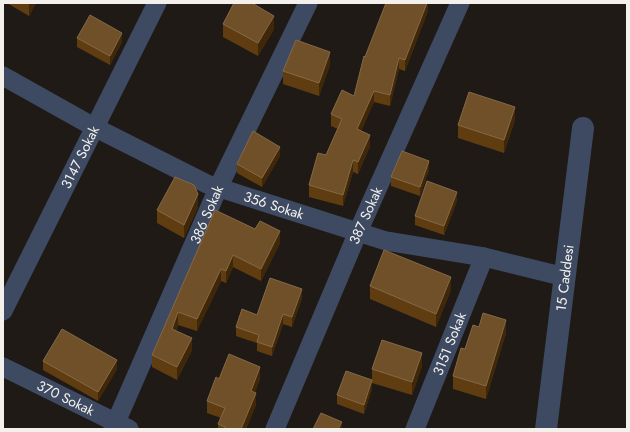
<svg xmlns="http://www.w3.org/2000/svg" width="630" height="432" font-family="Jost,sans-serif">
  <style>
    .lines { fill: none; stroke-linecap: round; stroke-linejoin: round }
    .minor { stroke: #3d4a62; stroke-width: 19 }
    .tertiary { stroke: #3d4a62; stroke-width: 22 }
    .wall { fill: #603d11 }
    .shaded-wall { fill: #3f2708 }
    .building { fill: #705028; stroke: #856947 }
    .labels { text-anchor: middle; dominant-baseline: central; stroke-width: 3.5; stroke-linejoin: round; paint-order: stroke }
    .street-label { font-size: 14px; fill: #f4f1ed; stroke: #070504 }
  </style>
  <rect width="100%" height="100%" fill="#1f1a15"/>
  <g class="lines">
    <!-- minor -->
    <g class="minor">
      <path id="s1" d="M 3,76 L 94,127 L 207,184 L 386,241 L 484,257 L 565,277"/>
      <path id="s2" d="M 3,311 L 157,3"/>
      <path id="s3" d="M 3,367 L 129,429"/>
      <path id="s4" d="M 113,429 L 219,186 L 308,3"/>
      <path id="s5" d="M 275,429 L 358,232 L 460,3"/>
      <path id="s6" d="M 415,429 L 484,257"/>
    </g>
    <!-- tertiary -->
    <path class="tertiary" id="s7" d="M 546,429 L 583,128"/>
  </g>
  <!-- wall -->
  <path class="wall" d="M 7,3 L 36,3 L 29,16 Z
    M 428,3 L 428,11 L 405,71 L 399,69 L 390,106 L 374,102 L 361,131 L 370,146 L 358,174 L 353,172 L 343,206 L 309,197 L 309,185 L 326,155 L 338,129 L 331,126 L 331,114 L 354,96 L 365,57 Z
    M 223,24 L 274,29 L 258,56 L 223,37 Z
    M 77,38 L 122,42 L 110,65 L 77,47 Z
    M 330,65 L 319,96 L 283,84 L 283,71 Z
    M 515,120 L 504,153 L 458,138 L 458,125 Z
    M 280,156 L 262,187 L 237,173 L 237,164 Z
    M 429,170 L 420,196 L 391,186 L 391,177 Z
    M 457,201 L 444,235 L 415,225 L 415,216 Z
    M 198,207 L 184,238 L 157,223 L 157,210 Z
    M 215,210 L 280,243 L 261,281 L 233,267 L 226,283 L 221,281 L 197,331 L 178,325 L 176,331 L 192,350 L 177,380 L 152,367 L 152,355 Z
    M 370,286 L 451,290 L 436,327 L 370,299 Z
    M 302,298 L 292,327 L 283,324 L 272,356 L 257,351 L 257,343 L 236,336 L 236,327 L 257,315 Z
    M 479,327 L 506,333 L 486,399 L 453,389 L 453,376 L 465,349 Z
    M 43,361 L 117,369 L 98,401 L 43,370 Z
    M 422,366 L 412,395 L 372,383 L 372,389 L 364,414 L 337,404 L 337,395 L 372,380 L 372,369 Z
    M 219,379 L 260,379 L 255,392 L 256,405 L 246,429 L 218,429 L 218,424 L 221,418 L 207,413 L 207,401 Z"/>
  <!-- shaded-wall -->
  <path class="shaded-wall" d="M 30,3 L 36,3 L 29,16 L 29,4 Z
    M 427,3 L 428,3 L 428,11 L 405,71 L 405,60 Z
    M 274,16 L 274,29 L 258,56 L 258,43 Z
    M 122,33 L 122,42 L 110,65 L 110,56 Z
    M 330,52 L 330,65 L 319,96 L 319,83 Z
    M 399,58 L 399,69 L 390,106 L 390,95 Z
    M 374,91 L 374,102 L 357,141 L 357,129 Z
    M 515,107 L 515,120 L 504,153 L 504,140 Z
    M 370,135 L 370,146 L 358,174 L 358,162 Z
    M 280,147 L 280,156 L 262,187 L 262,178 Z
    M 353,160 L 353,172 L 343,206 L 343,195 Z
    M 429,161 L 429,170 L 420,196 L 420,187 Z
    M 457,192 L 457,201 L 444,235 L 444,226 Z
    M 198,194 L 198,207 L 184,238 L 184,225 Z
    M 280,231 L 280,243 L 261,281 L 261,269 Z
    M 233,255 L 233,267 L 226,283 L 226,271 Z
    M 221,269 L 221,281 L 197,331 L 197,319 Z
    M 451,277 L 451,290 L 436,327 L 436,314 Z
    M 302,289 L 302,298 L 292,327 L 292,317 Z
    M 178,312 L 178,325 L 172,342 L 172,329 Z
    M 283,314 L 283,324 L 272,356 L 272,347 Z
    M 506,320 L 506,333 L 486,399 L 486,386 Z
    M 192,338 L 192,350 L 177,380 L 177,367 Z
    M 422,353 L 422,366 L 412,395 L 412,382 Z
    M 117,360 L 117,369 L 98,401 L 98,392 Z
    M 260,367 L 260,379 L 251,403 L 251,391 Z
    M 372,380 L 372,389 L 364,414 L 364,405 Z
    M 256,393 L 256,405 L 246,429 L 241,429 Z
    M 342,422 L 342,429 L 338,429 Z"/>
  <!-- building -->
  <path class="building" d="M 234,3 L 252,3 L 274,16 L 258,43 L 223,24 Z
    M 386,3 L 427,3 L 405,60 L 399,58 L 390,95 L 374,91 L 357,129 L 370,135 L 358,162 L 353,160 L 343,195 L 309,185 L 318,153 L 326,155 L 342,119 L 331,114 L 342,90 L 354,96 L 364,56 L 365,57 Z
    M 90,15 L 122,33 L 110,56 L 77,38 Z
    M 296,40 L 330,52 L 319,83 L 283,71 Z
    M 469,92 L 515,107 L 504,140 L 458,125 Z
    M 253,131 L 280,147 L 262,178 L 237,164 Z
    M 402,151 L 429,161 L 420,187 L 391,177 Z
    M 175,177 L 194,185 L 198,194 L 184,225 L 157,210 Z
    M 427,181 L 457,192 L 444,226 L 415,216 Z
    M 215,210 L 255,229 L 260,221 L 280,231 L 261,269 L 233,255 L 226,271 L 221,269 L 197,319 L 178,312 L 172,329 L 192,338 L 177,367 L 152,355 Z
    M 384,250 L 451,277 L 436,314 L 370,286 Z
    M 270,278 L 302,289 L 292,317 L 283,314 L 272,347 L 257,342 L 259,335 L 236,327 L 242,309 L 257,315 Z
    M 483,313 L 506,320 L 486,386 L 453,376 L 461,348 L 465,349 L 473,325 L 479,327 Z
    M 62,329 L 117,360 L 98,392 L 43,361 Z
    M 382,340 L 422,353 L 412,382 L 372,369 Z
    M 229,354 L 260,367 L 251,391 L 256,393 L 241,429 L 224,429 L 225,427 L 218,424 L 225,408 L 207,401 L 216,377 L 219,379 Z
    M 346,371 L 372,380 L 364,405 L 337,395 Z
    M 321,413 L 342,422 L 338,429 L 313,429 Z"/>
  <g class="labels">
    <!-- street labels -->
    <g class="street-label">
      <text stroke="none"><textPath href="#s2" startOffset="172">3147 Sokak</textPath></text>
      <text stroke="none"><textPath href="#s1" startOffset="301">356 Sokak</textPath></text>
      <text stroke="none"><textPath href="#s4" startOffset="234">386 Sokak</textPath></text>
      <text stroke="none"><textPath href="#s5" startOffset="232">387 Sokak</textPath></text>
      <text stroke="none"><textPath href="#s7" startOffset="152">15 Caddesi</textPath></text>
      <text stroke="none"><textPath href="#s6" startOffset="92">3151 Sokak</textPath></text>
      <text stroke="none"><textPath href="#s3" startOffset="70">370 Sokak</textPath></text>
    </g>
  </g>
  <!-- border -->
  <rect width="630" height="432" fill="none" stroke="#f4f1ed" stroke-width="8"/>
</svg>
